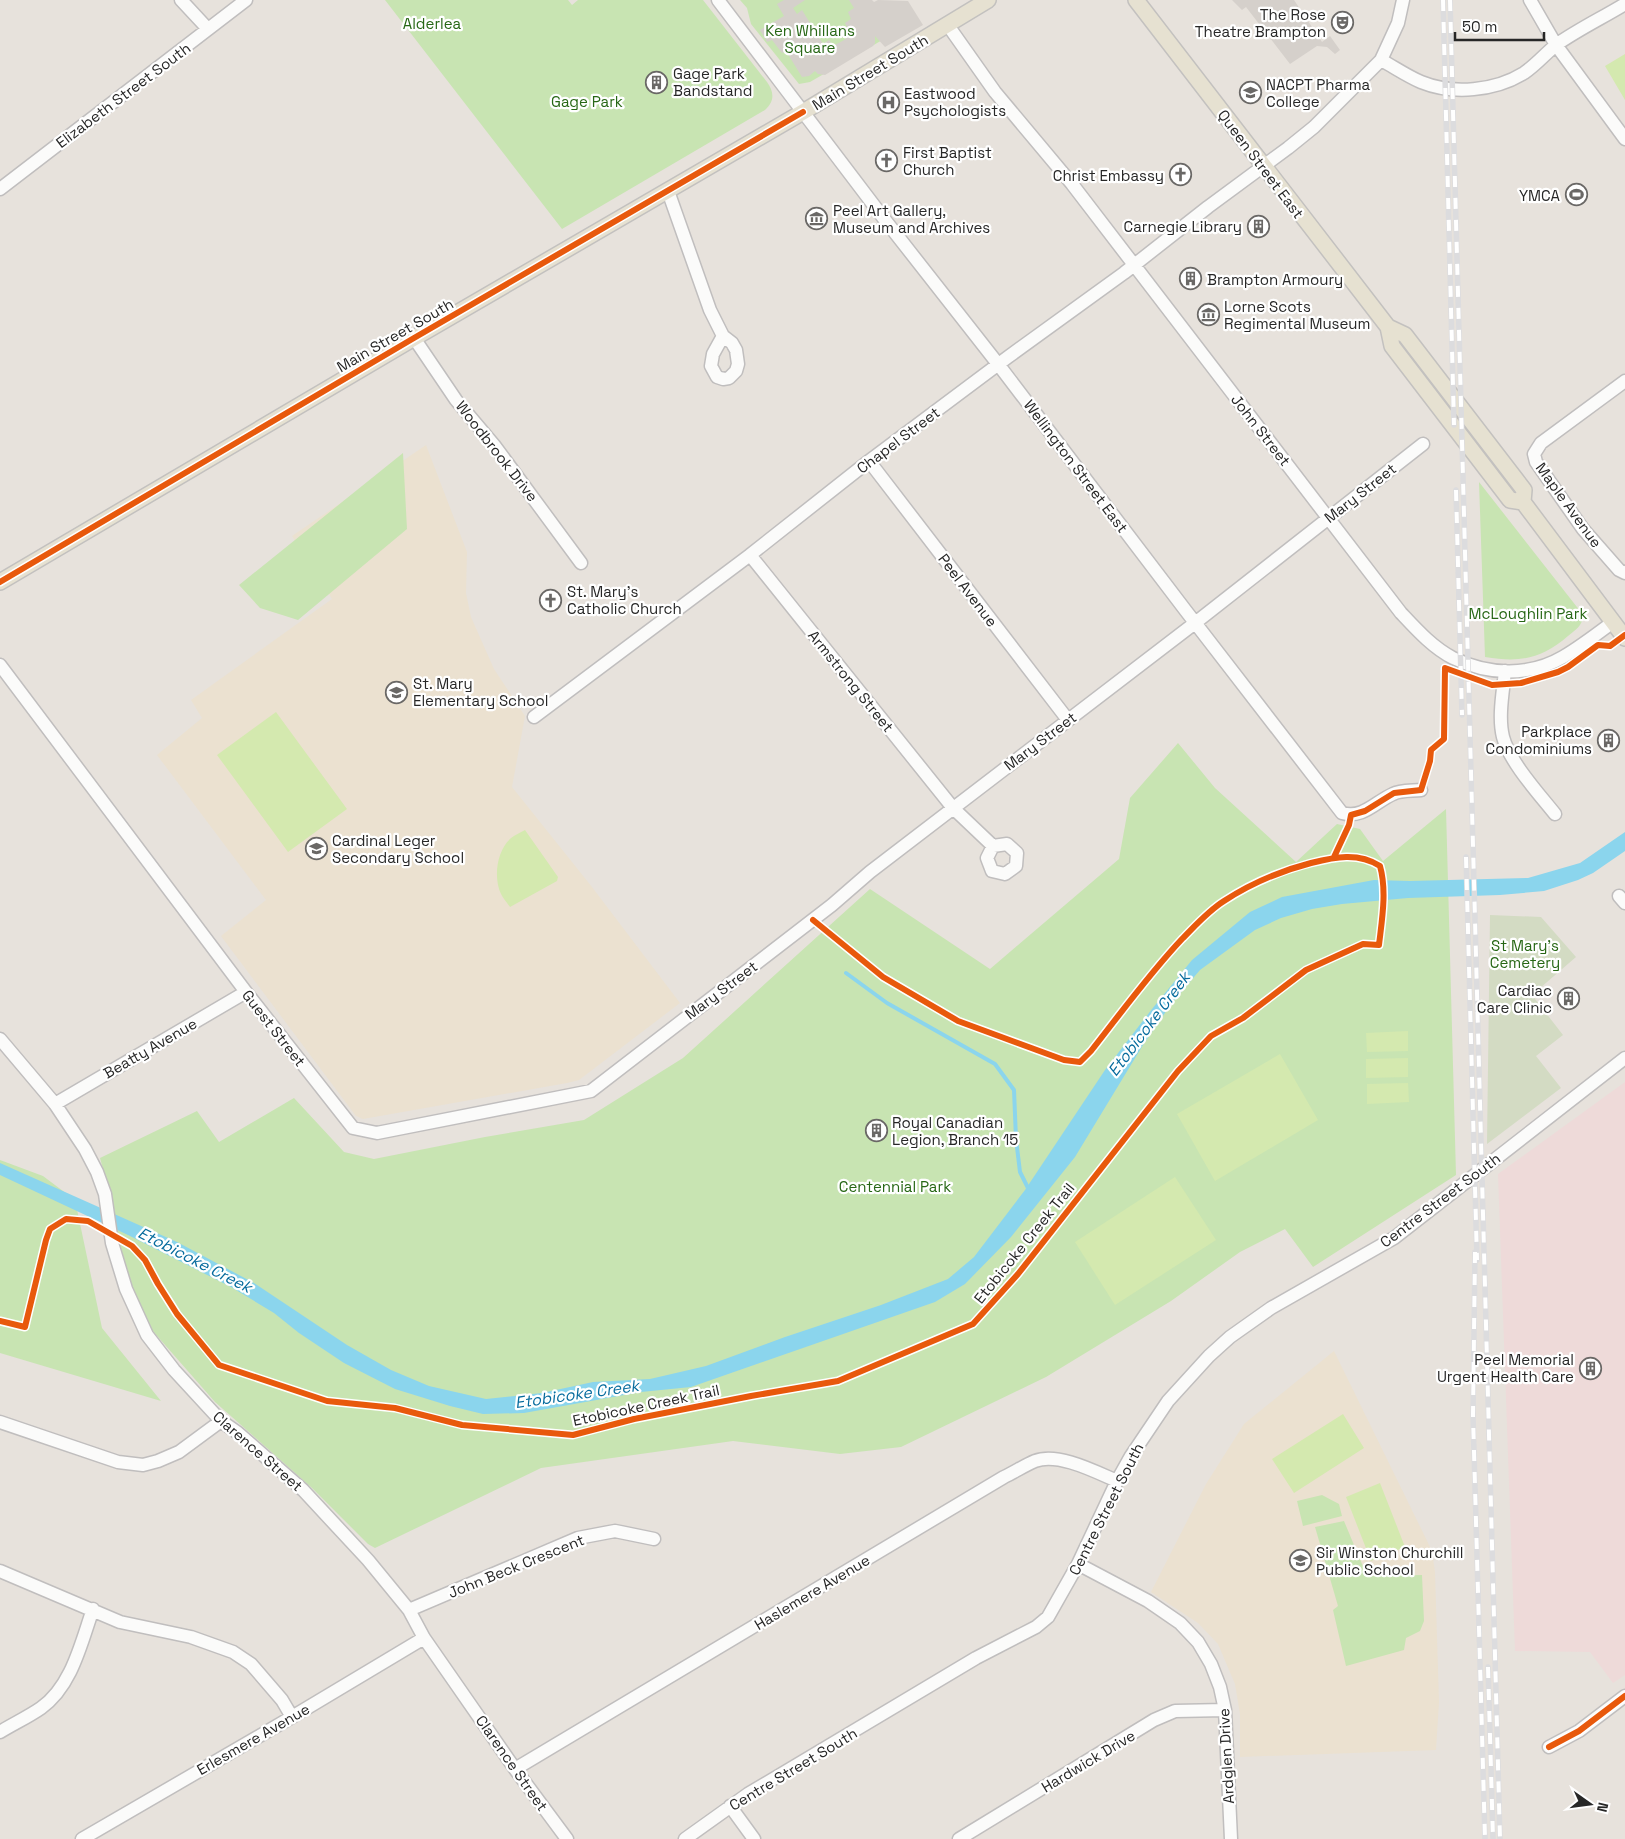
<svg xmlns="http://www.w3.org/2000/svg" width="1625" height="1839" font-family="'Space Grotesk',sans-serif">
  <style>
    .education { fill: #ebe1d0 }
    .medical { fill: #eedad9 }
    .green { fill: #c8e4b2 }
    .cemetery { fill: #d3dbc3 }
    .pitch { fill: #d4e9af }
    .plaza { fill: #d5d0cb }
    .water { fill: #8bd5ed }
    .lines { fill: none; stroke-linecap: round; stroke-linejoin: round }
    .stream { stroke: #8bd5ed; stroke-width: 4 }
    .minor-casing { stroke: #c0bebe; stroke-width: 15 }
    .major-casing { stroke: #c3c1bf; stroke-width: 18 }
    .minor { stroke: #fbfbfa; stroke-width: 12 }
    .major { stroke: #e6e1d1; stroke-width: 15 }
    .rail-casing { stroke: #dcdcde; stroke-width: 5.5 }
    .rail { stroke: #fff; stroke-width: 4; stroke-dasharray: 11; stroke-linecap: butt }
    .cycleway-casing { stroke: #fff; stroke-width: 9 }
    .cycleway { stroke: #e8590c; stroke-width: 6 }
    .labels { text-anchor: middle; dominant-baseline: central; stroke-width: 4.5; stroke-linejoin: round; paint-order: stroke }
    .poi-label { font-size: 15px; fill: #272727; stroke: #fff; text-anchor: start }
    .park-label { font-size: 15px; fill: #276715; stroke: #fff }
    .street-label { font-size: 15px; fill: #272727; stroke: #fff }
    .water-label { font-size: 16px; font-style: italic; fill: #066b9d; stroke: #fff }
  </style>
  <rect width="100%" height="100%" fill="#e7e2dc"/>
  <!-- education -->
  <path class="education" d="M 426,445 L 467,552 L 466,593 L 471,617 L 494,669 L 525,716 L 512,787 L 592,887 L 680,1003 L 579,1080 L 567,1083 L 363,1119 L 356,1116 L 221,936 L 266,900 L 157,755 L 202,718 L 191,700 L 332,599 L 292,536 Z
    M 1334,1351 L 1432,1551 L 1435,1572 L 1439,1702 L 1436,1750 L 1240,1757 L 1240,1714 L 1235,1684 L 1218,1644 L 1198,1623 L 1151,1592 L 1206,1484 L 1244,1424 Z"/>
  <!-- medical -->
  <path class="medical" d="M 1625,1082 L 1625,1675 L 1613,1683 L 1590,1652 L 1515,1651 L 1498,1174 Z"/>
  <!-- green -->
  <path class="green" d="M 385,0 L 568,0 L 572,5 L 578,0 L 703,0 L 767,82 C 774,92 775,101 765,110 L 562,229 Z
    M 740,0 L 862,0 L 884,39 L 810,82 L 799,84 L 751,24 L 747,8 Z
    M 403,453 L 407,529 L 298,620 L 260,608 L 239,585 Z
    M 1479,482 L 1584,616 C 1581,626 1577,629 1568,636 C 1541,659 1520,663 1485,657 Z
    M 1178,743 L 1215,788 L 1296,862 L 1337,824 L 1360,829 L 1383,861 L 1446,809 L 1456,1175 L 1313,1267 L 1285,1229 L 1240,1252 L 1171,1301 L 1046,1377 L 901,1447 L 840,1454 L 733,1441 L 541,1468 L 375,1548 L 368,1544 L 312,1488 L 215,1402 L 144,1321 L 122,1266 L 112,1202 L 100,1158 L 197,1111 L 219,1142 L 294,1098 L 344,1152 L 374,1159 L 485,1137 L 584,1120 L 683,1058 L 870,889 L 990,969 L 1119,859 L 1130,798 Z
    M 0,1160 L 43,1176 L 75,1200 L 102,1328 L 161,1401 L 0,1353 Z
    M 1322,1495 L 1339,1504 L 1342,1516 L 1303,1526 L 1297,1501 Z
    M 1344,1521 L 1367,1576 L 1422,1575 L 1424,1621 L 1420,1631 L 1406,1638 L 1404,1650 L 1346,1666 L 1333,1610 L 1338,1606 L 1315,1527 Z"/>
  <!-- cemetery -->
  <path class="cemetery" d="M 1490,915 L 1541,917 L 1576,957 L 1532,995 L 1563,1035 L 1536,1056 L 1561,1088 L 1487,1144 Z"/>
  <!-- pitch -->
  <path class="pitch" d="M 1625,54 L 1625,100 L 1605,66 Z
    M 276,712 L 347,809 L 288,852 L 217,755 Z
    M 525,830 L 558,877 L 557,881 L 510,907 C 507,903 503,898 501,894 C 493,877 497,850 511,838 C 515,835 521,832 525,830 Z
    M 1408,1031 L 1408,1051 L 1367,1052 L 1366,1033 Z
    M 1280,1054 L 1318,1120 L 1215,1181 L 1177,1114 Z
    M 1408,1058 L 1408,1077 L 1366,1078 L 1366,1059 Z
    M 1408,1083 L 1409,1102 L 1367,1104 L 1367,1084 Z
    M 1175,1177 L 1216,1240 L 1115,1305 L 1075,1242 Z
    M 1343,1414 L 1364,1448 L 1294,1493 L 1272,1459 Z
    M 1380,1483 L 1405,1547 L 1371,1561 L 1346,1497 Z"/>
  <!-- plaza -->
  <path class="plaza" d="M 784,0 L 805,0 L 793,8 L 797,14 L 802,10 L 823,44 L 829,40 L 833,46 L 846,39 L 842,32 L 848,29 L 845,23 L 851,19 L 848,12 L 854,8 L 849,0 L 872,0 L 874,2 L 878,0 L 908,1 L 923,25 L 885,47 L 875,36 L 875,43 L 873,46 L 825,75 L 818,74 L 815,71 L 809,76 L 802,77 L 786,51 L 782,53 L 772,40 L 767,42 L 760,30 L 784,16 L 777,4 Z
    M 1232,0 L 1294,0 L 1322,42 L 1330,36 L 1340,50 L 1335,54 L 1327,47 L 1317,46 L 1290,64 L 1246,7 L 1242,10 Z"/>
  <!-- water -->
  <path class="water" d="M 1625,832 L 1625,851 L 1593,873 L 1578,880 L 1544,891 L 1500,895 L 1408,898 L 1342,904 L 1312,909 L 1281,918 L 1255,930 L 1200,970 L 1171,1004 L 1143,1045 L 1075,1157 L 1011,1237 L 965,1284 L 935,1302 L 691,1387 L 641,1392 L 524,1413 L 483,1414 L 450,1406 L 395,1389 L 344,1363 L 299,1333 L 274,1313 L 231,1287 L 128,1235 L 0,1175 L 0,1163 L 177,1242 L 254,1283 L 347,1345 L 391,1370 L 429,1386 L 486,1399 L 542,1393 L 593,1382 L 650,1379 L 706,1366 L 785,1337 L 881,1305 L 948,1279 L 974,1257 L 1025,1190 L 1105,1070 L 1152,1009 L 1192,960 L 1250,912 L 1282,897 L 1374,880 L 1410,881 L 1528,878 L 1580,863 Z"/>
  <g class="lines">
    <!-- stream -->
    <path class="stream" d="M 846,973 L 887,1003 L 995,1064 L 1014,1090 L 1016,1139 L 1020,1172 L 1029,1190"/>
    <defs>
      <path id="minor" d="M 181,0 L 208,29
        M 718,0 L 885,220 L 998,364 L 1186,611 L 1342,813 C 1363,819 1375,802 1393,794 C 1400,790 1412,791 1421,790
        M 1530,0 L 1556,45 L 1625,139
        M 947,24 L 995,92 L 1072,184 L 1401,613 C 1416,629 1433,648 1453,658 C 1488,675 1529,677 1563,657 C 1580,647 1597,634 1613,622
        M 1381,60 C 1394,67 1407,76 1421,82 C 1453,95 1495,91 1524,73 C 1536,65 1545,54 1556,45 C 1577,30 1602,18 1625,4
        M 0,189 L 246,0
        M 668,191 L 710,310 L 723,336 L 732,343 L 736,350 L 738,364 L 736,371 L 729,378 L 723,379 L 717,377 L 711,366 L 713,354 L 723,336
        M 414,338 L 456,400 L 494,445 L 581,563
        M 1625,381 L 1541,443 L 1534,454 L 1536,462 L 1583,529 L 1619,570 L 1625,573
        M 869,461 L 1068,720
        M 750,555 L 953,808 L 993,846
        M 0,665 L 246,992 L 353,1128 L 377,1133 L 591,1091 L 832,905 L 870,872 L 1195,623 L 1423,444
        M 1505,671 C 1503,692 1498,717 1503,737 C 1509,761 1539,794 1555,814
        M 534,717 L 750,555 L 869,461 L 1008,357 L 1124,273 L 1208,207 L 1288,148 L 1314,127 L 1381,60 L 1398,23 L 1403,0
        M 1007,844 L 1017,853 L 1016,866 L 1005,874 L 992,871 L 987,858 L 993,846 Z
        M 1619,896 L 1625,903
        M 0,1039 L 55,1104 L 85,1149 L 97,1172 L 105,1194 L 112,1243 L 126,1289 L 147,1335 L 174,1370 L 221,1421 L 238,1433 L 303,1490 L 368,1560 L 409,1610 L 424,1638 L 515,1769 L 567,1839
        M 55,1104 L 246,992
        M 0,1422 L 118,1462 L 143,1465 L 158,1461 L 179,1452 L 221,1421
        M 1078,1564 L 1148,1601 L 1180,1623 L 1198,1642 L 1211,1664 L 1220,1687 L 1225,1710 L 1231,1839
        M 0,1571 L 120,1622 L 191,1637 L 233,1652 L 251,1664 L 282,1700 L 292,1717
        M 409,1610 L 578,1538 L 615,1531 L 654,1539
        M 0,1732 C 13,1724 28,1717 41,1708 C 72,1686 81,1643 93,1609
        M 1549,1747 L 1579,1731 L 1625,1696
        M 515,1769 L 1004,1477 C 1015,1472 1025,1465 1035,1461 C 1058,1452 1096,1472 1117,1481
        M 730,1806 L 754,1839
        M 82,1839 L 292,1717 L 424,1638
        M 685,1839 L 748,1794 L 976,1658 L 1036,1627 L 1048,1617 L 1078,1564 L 1117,1481 L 1131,1456 L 1168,1401 L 1209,1356 L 1230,1337 L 1271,1308 L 1394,1238 L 1625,1058
        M 959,1839 L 1154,1720 L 1175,1711 L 1225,1710"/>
      <path id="major" d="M 1136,0 L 1388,327 L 1405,335 L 1524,490 L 1523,502
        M 1388,327 L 1392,346 L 1510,500 L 1523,502 L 1625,638
        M 0,582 L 414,338 L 803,112 L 988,0"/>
    </defs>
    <!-- minor casing -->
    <use href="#minor" class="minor-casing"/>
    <!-- major casing -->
    <use href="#major" class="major-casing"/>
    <!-- minor -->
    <use href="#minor" class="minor"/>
    <!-- major -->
    <use href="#major" class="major"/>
    <defs>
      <path id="rail" d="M 1443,0 L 1454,425
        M 1450,0 L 1500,1839
        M 1456,490 L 1462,715
        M 1466,857 L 1477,1260
        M 1475,1252 L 1473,1416 L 1485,1839
        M 1488,1667 L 1493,1839"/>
    </defs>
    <!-- rail casing -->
    <use href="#rail" class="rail-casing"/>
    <!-- rail -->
    <use href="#rail" class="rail"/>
    <defs>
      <path id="cycleway" d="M 0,582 L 414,338 L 803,112
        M 1334,857 L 1349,825 L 1351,815 L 1365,811 L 1394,793 L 1421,790 L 1430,761 L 1431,750 L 1444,739 L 1445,668 L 1492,685 L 1521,683 L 1558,672 L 1568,667 L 1598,645 L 1610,646 L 1625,635
        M 0,1321 L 25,1327 L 46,1240 L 50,1229 L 66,1219 L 88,1221 L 132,1246 L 145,1260 L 158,1284 L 177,1314 L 219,1365 L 327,1401 L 395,1408 L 462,1425 L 573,1435 L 634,1419 L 751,1396 L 838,1381 L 973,1324 L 1018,1274 L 1178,1071 L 1211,1036 L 1243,1018 L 1306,970 L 1363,944 L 1379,945 C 1382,919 1387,891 1380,866 C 1358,852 1335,857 1311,863 C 1280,871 1250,884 1224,901 C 1208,911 1195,926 1182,939 C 1149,974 1121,1013 1091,1051 L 1080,1062 L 1064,1060 L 958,1021 L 883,977 L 813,920
        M 1549,1747 L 1579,1731 L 1625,1696"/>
    </defs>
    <!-- cycleway casing -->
    <use href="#cycleway" class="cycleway-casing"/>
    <!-- cycleway -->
    <use href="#cycleway" class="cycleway"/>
  </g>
  <!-- icons -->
  <defs>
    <symbol id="theatre-ring" viewBox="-11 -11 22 22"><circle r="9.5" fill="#fff" stroke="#6a6866" stroke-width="1.5"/><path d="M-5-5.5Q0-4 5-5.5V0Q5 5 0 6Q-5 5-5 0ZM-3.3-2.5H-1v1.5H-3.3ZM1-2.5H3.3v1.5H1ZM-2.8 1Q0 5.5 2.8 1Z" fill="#6a6866"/></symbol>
    <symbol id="building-ring" viewBox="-11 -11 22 22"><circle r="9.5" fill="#fff" stroke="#6a6866" stroke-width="1.5"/><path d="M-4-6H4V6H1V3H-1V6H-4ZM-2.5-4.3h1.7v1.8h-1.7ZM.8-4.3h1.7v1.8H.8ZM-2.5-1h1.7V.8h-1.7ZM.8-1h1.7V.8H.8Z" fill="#6a6866"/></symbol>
    <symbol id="university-ring" viewBox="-11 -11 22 22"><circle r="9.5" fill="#fff" stroke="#6a6866" stroke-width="1.5"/><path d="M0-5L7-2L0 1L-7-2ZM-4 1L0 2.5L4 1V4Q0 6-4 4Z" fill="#6a6866"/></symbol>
    <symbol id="hospital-ring" viewBox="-11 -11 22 22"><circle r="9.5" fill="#fff" stroke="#6a6866" stroke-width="1.5"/><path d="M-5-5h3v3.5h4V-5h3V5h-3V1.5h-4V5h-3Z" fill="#6a6866"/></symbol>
    <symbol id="church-ring" viewBox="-11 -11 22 22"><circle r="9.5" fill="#fff" stroke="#6a6866" stroke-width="1.5"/><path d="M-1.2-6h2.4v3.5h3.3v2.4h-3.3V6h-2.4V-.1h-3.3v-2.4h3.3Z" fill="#6a6866"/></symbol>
    <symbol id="stadium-ring" viewBox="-11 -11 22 22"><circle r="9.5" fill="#fff" stroke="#6a6866" stroke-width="1.5"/><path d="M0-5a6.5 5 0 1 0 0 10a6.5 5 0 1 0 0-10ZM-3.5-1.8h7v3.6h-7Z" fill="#6a6866"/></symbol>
    <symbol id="museum-ring" viewBox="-11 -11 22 22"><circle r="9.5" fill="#fff" stroke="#6a6866" stroke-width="1.5"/><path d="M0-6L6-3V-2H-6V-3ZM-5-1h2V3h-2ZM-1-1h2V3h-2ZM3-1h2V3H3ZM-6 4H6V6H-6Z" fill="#6a6866"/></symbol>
    <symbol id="school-ring" viewBox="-11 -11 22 22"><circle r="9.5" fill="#fff" stroke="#6a6866" stroke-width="1.5"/><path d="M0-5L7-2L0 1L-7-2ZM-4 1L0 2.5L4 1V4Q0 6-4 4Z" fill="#6a6866"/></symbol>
  </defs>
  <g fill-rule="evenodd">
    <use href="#theatre-ring" x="1330" y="10" width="25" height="25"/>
    <use href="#building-ring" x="644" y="70" width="25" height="25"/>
    <use href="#university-ring" x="1238" y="80" width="25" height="25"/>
    <use href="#hospital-ring" x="876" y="90" width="25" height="25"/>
    <use href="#church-ring" x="874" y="148" width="25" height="25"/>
    <use href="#church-ring" x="1168" y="162" width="25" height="25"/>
    <use href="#stadium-ring" x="1564" y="182" width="25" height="25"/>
    <use href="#museum-ring" x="804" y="206" width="25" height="25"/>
    <use href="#building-ring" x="1246" y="214" width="25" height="25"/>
    <use href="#building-ring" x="1178" y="266" width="25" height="25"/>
    <use href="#museum-ring" x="1196" y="302" width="25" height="25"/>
    <use href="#church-ring" x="538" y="588" width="25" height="25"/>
    <use href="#school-ring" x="384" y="680" width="25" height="25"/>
    <use href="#building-ring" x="1596" y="728" width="25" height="25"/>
    <use href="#school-ring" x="304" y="836" width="25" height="25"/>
    <use href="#building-ring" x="1556" y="986" width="25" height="25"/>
    <use href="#building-ring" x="864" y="1118" width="25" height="25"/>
    <use href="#building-ring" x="1578" y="1356" width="25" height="25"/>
    <use href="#school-ring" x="1288" y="1548" width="25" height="25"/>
  </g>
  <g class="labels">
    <!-- poi labels -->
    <g class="poi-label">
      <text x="1326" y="14" text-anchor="end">The Rose<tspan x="1326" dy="17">Theatre Brampton</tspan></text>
      <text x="673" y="73">Gage Park<tspan x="673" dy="17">Bandstand</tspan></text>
      <text x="1266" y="84">NACPT Pharma<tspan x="1266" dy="17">College</tspan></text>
      <text x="904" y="93">Eastwood<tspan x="904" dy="17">Psychologists</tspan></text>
      <text x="903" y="152">First Baptist<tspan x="903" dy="17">Church</tspan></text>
      <text x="1164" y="175" text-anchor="end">Christ Embassy</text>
      <text x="1560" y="195" text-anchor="end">YMCA</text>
      <text x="833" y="210">Peel Art Gallery,<tspan x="833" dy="17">Museum and Archives</tspan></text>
      <text x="1242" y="226" text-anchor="end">Carnegie Library</text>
      <text x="1207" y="279">Brampton Armoury</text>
      <text x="1224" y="306">Lorne Scots<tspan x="1224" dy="17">Regimental Museum</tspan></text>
      <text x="567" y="591">St. Mary's<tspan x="567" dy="17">Catholic Church</tspan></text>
      <text x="413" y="683">St. Mary<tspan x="413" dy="17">Elementary School</tspan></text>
      <text x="1592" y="731" text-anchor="end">Parkplace<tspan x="1592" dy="17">Condominiums</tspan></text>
      <text x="332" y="840">Cardinal Leger<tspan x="332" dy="17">Secondary School</tspan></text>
      <text x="1552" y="990" text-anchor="end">Cardiac<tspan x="1552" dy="17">Care Clinic</tspan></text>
      <text x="892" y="1122">Royal Canadian<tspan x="892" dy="17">Legion, Branch 15</tspan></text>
      <text x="1574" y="1359" text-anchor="end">Peel Memorial<tspan x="1574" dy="17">Urgent Health Care</tspan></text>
      <text x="1316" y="1552">Sir Winston Churchill<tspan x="1316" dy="17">Public School</tspan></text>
    </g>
    <!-- park labels -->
    <g class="park-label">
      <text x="432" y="23">Alderlea</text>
      <text x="810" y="30">Ken Whillans<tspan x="810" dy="17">Square</tspan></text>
      <text x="587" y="101">Gage Park</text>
      <text x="1528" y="613">McLoughlin Park</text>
      <text x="1525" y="945">St Mary's<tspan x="1525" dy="17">Cemetery</tspan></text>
      <text x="895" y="1186">Centennial Park</text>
    </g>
    <!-- street labels -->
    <g class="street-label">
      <text transform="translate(870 72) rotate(-31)">Main Street South</text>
      <text transform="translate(123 95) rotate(-37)">Elizabeth Street South</text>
      <text transform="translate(1261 164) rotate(53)">Queen Street East</text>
      <text transform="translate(395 335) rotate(-30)">Main Street South</text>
      <text transform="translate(1261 430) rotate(52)">John Street</text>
      <text transform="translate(898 440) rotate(-37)">Chapel Street</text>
      <text transform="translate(497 451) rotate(52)">Woodbrook Drive</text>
      <text transform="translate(1076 466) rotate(53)">Wellington Street East</text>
      <text transform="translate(1360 493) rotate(-38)">Mary Street</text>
      <text transform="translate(1569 505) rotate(54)">Maple Avenue</text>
      <text transform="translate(968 590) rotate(53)">Peel Avenue</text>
      <text transform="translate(851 681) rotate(51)">Armstrong Street</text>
      <text transform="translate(1040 741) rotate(-37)">Mary Street</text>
      <text transform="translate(721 990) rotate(-37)">Mary Street</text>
      <text transform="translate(274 1028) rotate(52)">Guest Street</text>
      <text transform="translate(150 1048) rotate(-30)">Beatty Avenue</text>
      <text transform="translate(1440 1200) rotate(-37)">Centre Street South</text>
      <text transform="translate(1024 1243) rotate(-51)">Etobicoke Creek Trail</text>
      <text transform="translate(646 1405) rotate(-12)">Etobicoke Creek Trail</text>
      <text transform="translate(258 1451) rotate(41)">Clarence Street</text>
      <text transform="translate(1106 1509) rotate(-63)">Centre Street South</text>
      <text transform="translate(516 1566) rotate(-22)">John Beck Crescent</text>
      <text transform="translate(812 1592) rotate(-31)">Haslemere Avenue</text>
      <text transform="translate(253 1739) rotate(-30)">Erlesmere Avenue</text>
      <text transform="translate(1226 1756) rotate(-93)">Ardglen Drive</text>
      <text transform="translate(1088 1761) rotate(-31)">Hardwick Drive</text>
      <text transform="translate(512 1763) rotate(55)">Clarence Street</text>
      <text transform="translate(793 1769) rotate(-31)">Centre Street South</text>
    </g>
    <!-- water labels -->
    <g class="water-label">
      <text transform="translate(1149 1024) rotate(-53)">Etobicoke Creek</text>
      <text transform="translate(195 1260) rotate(27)">Etobicoke Creek</text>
      <text transform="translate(577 1394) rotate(-8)">Etobicoke Creek</text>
    </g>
  </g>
  <!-- north arrow -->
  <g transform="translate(1590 1804) rotate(104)" stroke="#ffffff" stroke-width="4" paint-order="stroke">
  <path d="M0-4L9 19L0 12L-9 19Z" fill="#272727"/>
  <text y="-8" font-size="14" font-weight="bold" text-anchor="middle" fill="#272727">N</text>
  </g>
  <!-- scale -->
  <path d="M1455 32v8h89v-8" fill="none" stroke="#272727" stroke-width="2.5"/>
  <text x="1462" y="32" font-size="15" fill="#272727" stroke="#ffffff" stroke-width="4" paint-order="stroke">50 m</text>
</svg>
